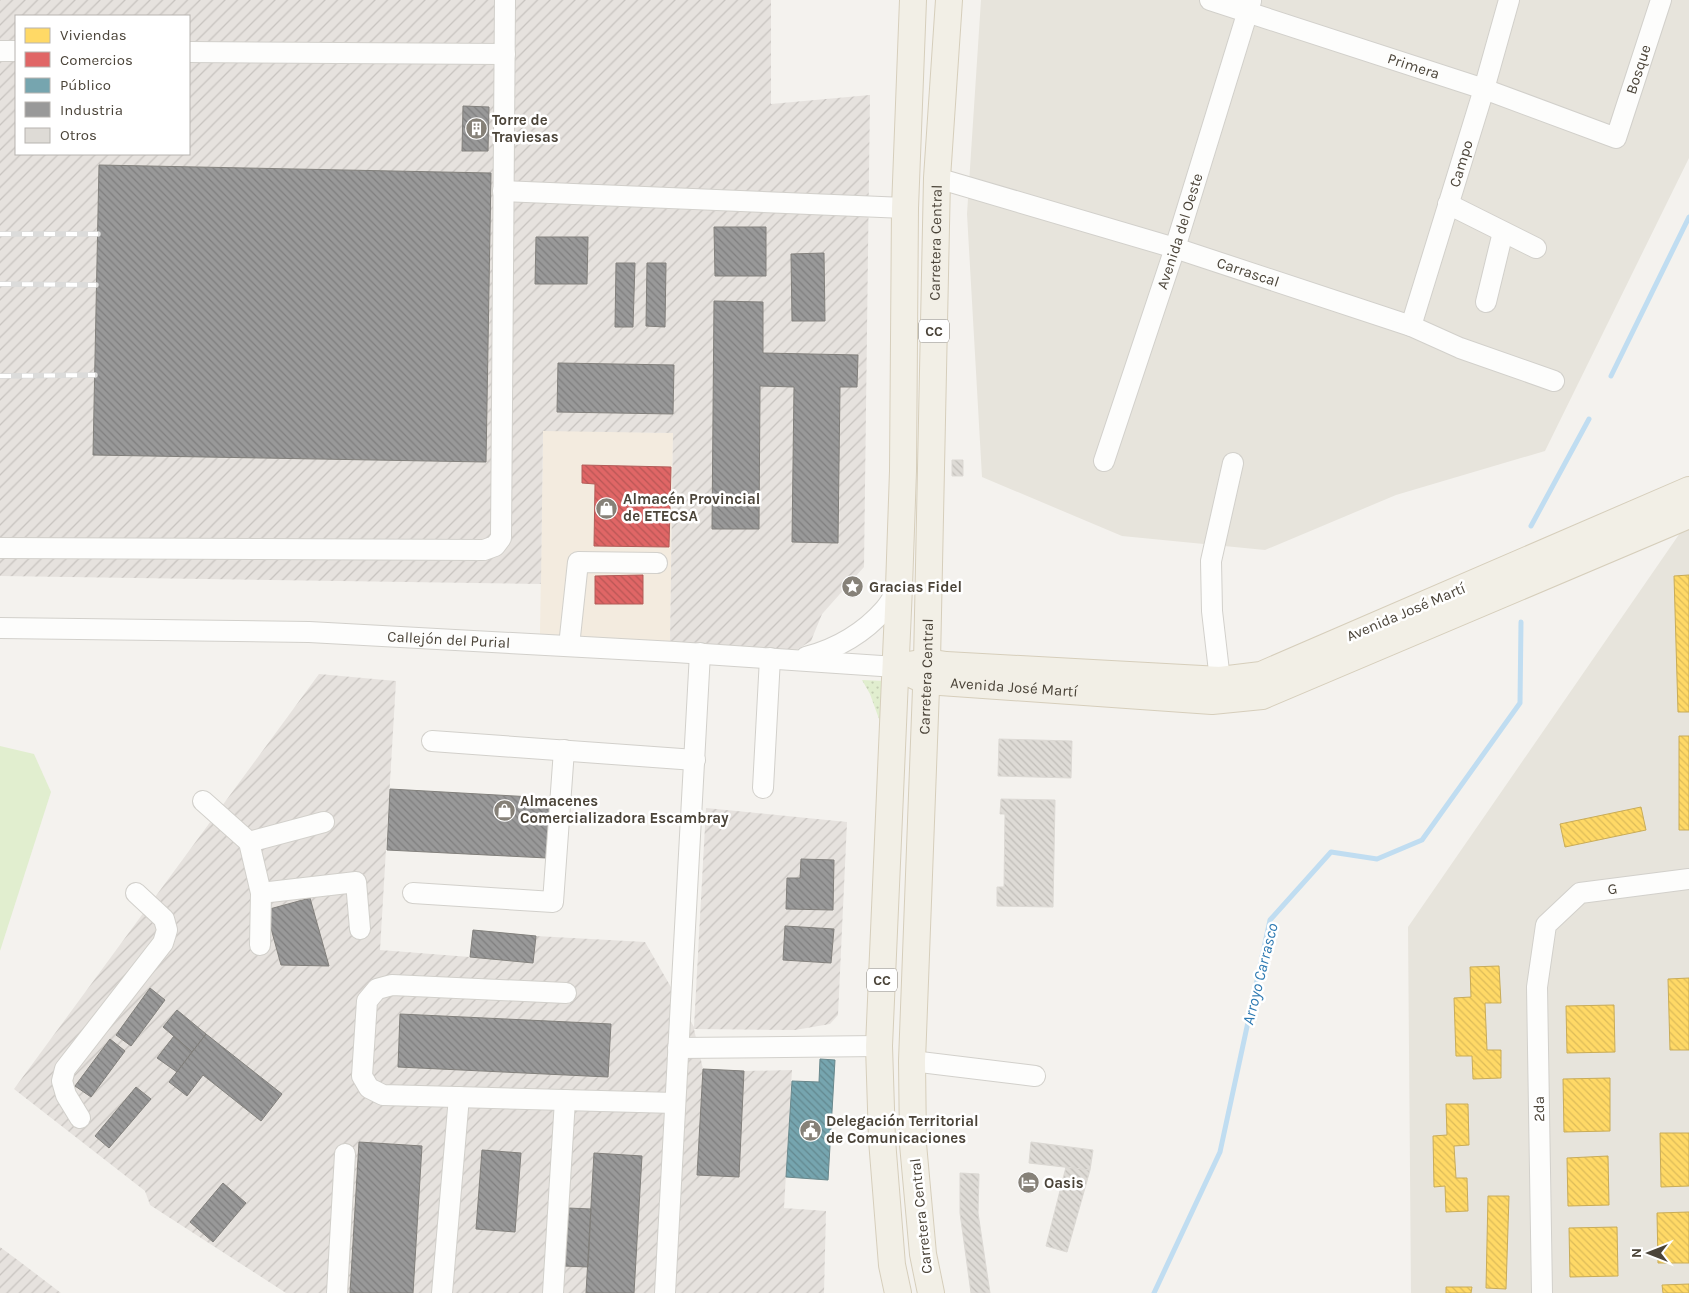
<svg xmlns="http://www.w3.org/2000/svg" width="1689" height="1293" font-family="Karla,sans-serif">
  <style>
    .residential { fill: #e7e4dc }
    .commercial { fill: #f3ebdf }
    .industrial { fill: url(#industrial-furrows); fill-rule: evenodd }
    .grass { fill: url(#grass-dots) }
    .garden { fill: #e1eecf }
    .homes { fill: url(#homes-back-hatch); stroke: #c9ac58 }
    .shops { fill: url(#shops-back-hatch); stroke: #b35c58 }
    .public { fill: url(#public-back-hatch); stroke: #69888c }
    .industry { fill: url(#industry-back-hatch); stroke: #82807c }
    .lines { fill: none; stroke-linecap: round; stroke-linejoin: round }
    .stream { stroke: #c0ddf1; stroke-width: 5 }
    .building { fill: url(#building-back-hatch); stroke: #dcd9d4 }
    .minor-casing { stroke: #d2d0cb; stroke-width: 22 }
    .major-casing { stroke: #d6cebb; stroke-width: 28 }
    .minor { stroke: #fdfdfc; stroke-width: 20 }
    .major { stroke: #f2efe6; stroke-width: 26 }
    .rail-casing { stroke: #dbdbda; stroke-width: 5.5 }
    .rail { stroke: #fff; stroke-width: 4; stroke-dasharray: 11; stroke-linecap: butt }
    .labels { text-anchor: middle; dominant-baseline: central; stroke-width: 5; stroke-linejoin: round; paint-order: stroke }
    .shield { fill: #fff; stroke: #817c74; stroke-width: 1 }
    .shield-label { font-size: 14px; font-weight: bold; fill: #4b4439 }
    .street-label { font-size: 15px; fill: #4b4439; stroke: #fff }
    .poi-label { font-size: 15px; font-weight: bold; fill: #4b4439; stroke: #fff; text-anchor: start }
    .water-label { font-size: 16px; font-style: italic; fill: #2e7ab2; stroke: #fff }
  </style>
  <defs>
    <pattern id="industrial-furrows" width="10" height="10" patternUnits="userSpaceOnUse" patternTransform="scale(1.25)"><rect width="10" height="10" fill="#e6e2de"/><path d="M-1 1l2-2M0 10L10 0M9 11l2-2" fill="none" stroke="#c7c3bf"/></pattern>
    <pattern id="grass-dots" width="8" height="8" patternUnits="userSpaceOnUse" patternTransform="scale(1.25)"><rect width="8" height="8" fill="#e1eecf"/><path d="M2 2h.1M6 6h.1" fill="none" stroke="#c3cdb2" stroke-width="1.8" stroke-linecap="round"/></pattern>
    <pattern id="homes-back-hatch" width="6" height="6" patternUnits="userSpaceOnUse" patternTransform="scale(1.25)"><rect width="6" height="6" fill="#ffd966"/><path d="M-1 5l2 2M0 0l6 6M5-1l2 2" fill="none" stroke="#dcbb59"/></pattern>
    <pattern id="shops-back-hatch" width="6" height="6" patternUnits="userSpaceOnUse" patternTransform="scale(1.25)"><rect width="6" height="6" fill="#e06666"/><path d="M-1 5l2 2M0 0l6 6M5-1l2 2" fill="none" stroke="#b85655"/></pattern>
    <pattern id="public-back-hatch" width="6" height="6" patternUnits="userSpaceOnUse" patternTransform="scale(1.25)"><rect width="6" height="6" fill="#76a5af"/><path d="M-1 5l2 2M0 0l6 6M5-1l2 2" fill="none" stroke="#63888f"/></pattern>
    <pattern id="industry-back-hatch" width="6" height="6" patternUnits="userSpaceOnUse" patternTransform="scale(1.25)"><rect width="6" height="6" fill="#999"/><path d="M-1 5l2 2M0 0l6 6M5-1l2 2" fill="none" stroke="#7f7e7e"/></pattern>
    <pattern id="building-back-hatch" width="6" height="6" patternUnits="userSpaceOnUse" patternTransform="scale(1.25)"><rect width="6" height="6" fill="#dedbd6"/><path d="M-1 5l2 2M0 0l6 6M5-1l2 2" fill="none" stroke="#c0bdb8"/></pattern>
  </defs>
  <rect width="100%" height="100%" fill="#f4f2ee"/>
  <!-- residential -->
  <path class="residential" d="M 981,0 L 1689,0 L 1689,158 L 1545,451 L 1396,495 L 1265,550 L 1122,536 L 982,477 L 967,214 Z
    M 1689,528 L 1689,1293 L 1411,1293 L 1408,927 L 1680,533 Z"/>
  <!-- commercial -->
  <path class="commercial" d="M 543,430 L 673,433 L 670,644 L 540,634 Z"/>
  <!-- industrial -->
  <path class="industrial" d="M 0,0 L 771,0 L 771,104 L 870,95 L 864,567 L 822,614 L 811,641 L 796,650 L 670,644 L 673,433 L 543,431 L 541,584 L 0,576 ZM 16,16 L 189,16 L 189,154 L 16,154 Z
    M 319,674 L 396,681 L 380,950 L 470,957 L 473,930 L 536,936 L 645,942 L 694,1027 L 706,808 L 847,822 L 838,1015 L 830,1024 L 795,1030 L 694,1029 L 703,1069 L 744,1071 L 792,1070 L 784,1208 L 826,1211 L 824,1293 L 286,1293 L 150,1205 L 145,1191 L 14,1089 Z
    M 0,1247 L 19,1261 L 61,1293 L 0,1293 Z"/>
  <!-- grass -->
  <path class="grass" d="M 862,680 L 885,681 L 883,730 L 870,694 Z"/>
  <!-- garden -->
  <path class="garden" d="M 0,746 L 34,754 L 51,792 L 0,951 Z"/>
  <!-- homes -->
  <path class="homes" d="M 1689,575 L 1689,712 L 1678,712 L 1674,576 Z
    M 1679,736 L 1689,736 L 1689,830 L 1679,830 Z
    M 1641,807 L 1646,830 L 1565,847 L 1560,824 Z
    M 1499,966 L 1501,1003 L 1485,1003 L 1487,1050 L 1501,1050 L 1501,1078 L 1473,1079 L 1472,1056 L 1456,1056 L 1454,998 L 1471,997 L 1470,967 Z
    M 1689,978 L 1689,1050 L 1670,1050 L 1668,979 Z
    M 1614,1005 L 1615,1052 L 1567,1053 L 1566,1006 Z
    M 1610,1078 L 1610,1131 L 1564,1132 L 1563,1079 Z
    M 1446,1104 L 1468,1104 L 1469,1145 L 1454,1146 L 1456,1178 L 1467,1178 L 1468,1211 L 1446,1212 L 1445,1186 L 1434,1187 L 1433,1136 L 1447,1135 Z
    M 1660,1133 L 1689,1133 L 1689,1186 L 1661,1187 Z
    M 1608,1156 L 1609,1205 L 1568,1206 L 1567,1158 Z
    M 1488,1196 L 1509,1196 L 1506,1289 L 1486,1288 Z
    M 1689,1212 L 1689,1263 L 1658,1263 L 1657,1213 Z
    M 1617,1227 L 1618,1276 L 1570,1277 L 1569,1228 Z
    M 1689,1284 L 1689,1293 L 1663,1293 L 1662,1285 Z
    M 1446,1287 L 1472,1287 L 1471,1293 L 1446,1293 Z"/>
  <!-- shops -->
  <path class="shops" d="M 582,465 L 671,467 L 669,547 L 594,546 L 595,484 L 582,483 Z
    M 643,575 L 643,604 L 595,604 L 595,576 Z"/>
  <!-- public -->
  <path class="public" d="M 820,1059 L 835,1060 L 828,1180 L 786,1177 L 792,1081 L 819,1082 Z"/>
  <!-- industry -->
  <path class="industry" d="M 463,106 L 489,107 L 488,151 L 462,151 Z
    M 99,165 L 491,173 L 486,462 L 93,455 Z
    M 714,227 L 766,227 L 766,276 L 715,276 Z
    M 536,237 L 588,237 L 587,284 L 535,284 Z
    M 824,253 L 825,321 L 792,321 L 791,254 Z
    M 616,263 L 635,263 L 633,327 L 615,327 Z
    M 647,263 L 666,263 L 665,327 L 646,326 Z
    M 714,301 L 763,302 L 763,353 L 858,355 L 857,387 L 840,387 L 838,543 L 792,542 L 794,387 L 760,386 L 759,529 L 712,529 Z
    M 558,363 L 674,365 L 673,414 L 557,412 Z
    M 390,789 L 550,798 L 547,858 L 387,850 Z
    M 801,859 L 834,860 L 833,910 L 786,909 L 787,878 L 800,878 Z
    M 310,898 L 329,966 L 281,965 L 266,910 Z
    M 785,926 L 834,929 L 831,963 L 783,960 Z
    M 473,930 L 536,936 L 533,963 L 470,957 Z
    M 150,988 L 165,1000 L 131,1046 L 116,1035 Z
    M 177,1010 L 206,1034 L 192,1052 L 163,1027 Z
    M 400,1014 L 611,1024 L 608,1077 L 398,1067 Z
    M 206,1034 L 282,1094 L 261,1121 L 203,1075 L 187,1096 L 169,1082 Z
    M 174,1036 L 192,1052 L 177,1072 L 157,1058 Z
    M 110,1039 L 125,1051 L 91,1097 L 75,1086 Z
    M 703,1069 L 744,1071 L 739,1177 L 697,1175 Z
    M 136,1087 L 151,1099 L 109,1148 L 95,1136 Z
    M 359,1142 L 422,1146 L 413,1293 L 350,1293 Z
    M 482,1150 L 521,1153 L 515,1232 L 476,1229 Z
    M 594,1153 L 642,1156 L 634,1293 L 586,1293 Z
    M 223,1183 L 246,1203 L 213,1242 L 190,1222 Z
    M 568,1208 L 591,1209 L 588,1267 L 564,1266 Z"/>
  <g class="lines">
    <!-- stream -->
    <path class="stream" d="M 1611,376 L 1689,217
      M 1531,526 L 1589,419
      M 1154,1293 L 1220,1152 L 1270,920 L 1331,852 L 1377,859 L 1422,840 L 1520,703 L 1521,622"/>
  </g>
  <!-- building -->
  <path class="building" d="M 952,460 L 963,460 L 963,476 L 952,476 Z
    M 999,739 L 1072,741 L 1071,778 L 998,776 Z
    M 1001,799 L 1055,800 L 1053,907 L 997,906 L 997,887 L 1004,887 L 1005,814 L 1000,814 Z
    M 1031,1142 L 1093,1150 L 1090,1170 L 1029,1163 Z
    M 1066,1167 L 1090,1170 L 1067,1252 L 1046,1246 Z
    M 960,1173 L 979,1174 L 978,1213 L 990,1293 L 971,1293 L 960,1213 Z"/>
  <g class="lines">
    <defs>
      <g id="minor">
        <path id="s1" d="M 1210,0 L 1484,89 L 1616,138 L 1661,0"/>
        <path d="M 0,51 L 16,51"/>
        <path d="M 189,52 L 505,54"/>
        <path id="s2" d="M 937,178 L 1175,248 L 1411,326 L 1460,348 L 1554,381"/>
        <path d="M 503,191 L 905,208"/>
        <path d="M 1448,204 L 1536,248"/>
        <path d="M 1486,302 L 1503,232"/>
        <path id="s3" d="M 1411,326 L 1484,89 L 1509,0"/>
        <path id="s4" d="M 1104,461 L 1175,248 L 1251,1"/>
        <path d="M 0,548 L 484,550 L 495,546 L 501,538 L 505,0"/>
        <path id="s5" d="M 0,628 L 309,632 L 675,652 L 896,667"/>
        <path d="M 569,646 L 578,562 L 657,563"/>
        <path d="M 806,657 C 836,649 864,633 885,609 C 890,603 895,594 899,587"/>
        <path d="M 1220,680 L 1212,611 L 1211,561 L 1233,463"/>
        <path d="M 432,741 L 695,760"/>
        <path d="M 763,788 L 770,658"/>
        <path d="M 203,801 L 249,842 L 261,893 L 260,945"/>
        <path d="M 249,842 L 324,822"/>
        <path d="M 261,893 L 356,882 L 360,929"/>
        <path d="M 413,893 L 553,902 L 564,750"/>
        <path d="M 566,993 L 392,985 L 377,989 L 367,1001 L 362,1076 L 369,1088 L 383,1095 L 675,1103"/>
        <path d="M 678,1048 L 879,1046"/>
        <path d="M 912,1061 L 1035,1076"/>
        <path d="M 80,1118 L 66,1095 L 62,1081 L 65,1069 L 163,943 L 167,930 L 164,919 L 136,893"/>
        <path d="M 337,1293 L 345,1154"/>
        <path d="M 442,1293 L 459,1097"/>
        <path d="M 553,1293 L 565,1100"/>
        <path d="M 665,1293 L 700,653"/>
        <path id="s6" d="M 1542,1293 L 1537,987 L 1546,925 L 1580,893 L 1689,879"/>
      </g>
      <g id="major">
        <path id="s7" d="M 1689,490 L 1261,675 L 1220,680 L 946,665 L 927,662 L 896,667 L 926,681 L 1212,701 L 1262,696 L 1689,515"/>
        <path d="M 898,1293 L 892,1265 L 882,1140 L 879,1046 L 899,587 L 903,471 L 905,208 L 913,0"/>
        <path id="s8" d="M 931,1293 L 923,1254 L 913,1144 L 912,1061 L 927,662 L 937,178 L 949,0"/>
      </g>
    </defs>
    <!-- minor casing -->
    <use href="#minor" class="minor-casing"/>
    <!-- major casing -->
    <use href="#major" class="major-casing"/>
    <!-- minor -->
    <use href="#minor" class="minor"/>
    <!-- major -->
    <use href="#major" class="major"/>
    <defs>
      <path id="rail" d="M 0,234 L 98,234
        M 0,284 L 96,285
        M 0,376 L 95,375"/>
    </defs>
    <!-- rail casing -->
    <use href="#rail" class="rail-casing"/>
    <!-- rail -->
    <use href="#rail" class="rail"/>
  </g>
  <!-- icons -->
  <defs>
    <symbol id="building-disc" viewBox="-11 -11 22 22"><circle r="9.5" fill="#868178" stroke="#fff"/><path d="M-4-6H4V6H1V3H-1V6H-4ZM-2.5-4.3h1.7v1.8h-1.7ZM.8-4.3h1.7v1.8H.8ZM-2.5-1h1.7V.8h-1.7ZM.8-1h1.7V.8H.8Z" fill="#fff"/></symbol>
    <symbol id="shop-disc" viewBox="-11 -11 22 22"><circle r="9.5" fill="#868178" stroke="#fff"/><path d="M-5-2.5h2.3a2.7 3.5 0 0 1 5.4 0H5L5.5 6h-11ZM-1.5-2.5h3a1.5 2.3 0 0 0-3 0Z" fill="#fff"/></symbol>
    <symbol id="sight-disc" viewBox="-11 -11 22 22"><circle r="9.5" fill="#868178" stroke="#fff"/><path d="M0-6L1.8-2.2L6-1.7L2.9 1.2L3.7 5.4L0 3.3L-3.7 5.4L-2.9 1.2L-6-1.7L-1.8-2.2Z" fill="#fff"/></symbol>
    <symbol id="civic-disc" viewBox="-11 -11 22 22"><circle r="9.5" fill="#868178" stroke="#fff"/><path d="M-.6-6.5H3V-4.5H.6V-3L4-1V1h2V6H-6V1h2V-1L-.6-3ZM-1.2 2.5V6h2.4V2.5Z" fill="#fff"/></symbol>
    <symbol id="hotel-disc" viewBox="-11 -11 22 22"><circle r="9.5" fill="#868178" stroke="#fff"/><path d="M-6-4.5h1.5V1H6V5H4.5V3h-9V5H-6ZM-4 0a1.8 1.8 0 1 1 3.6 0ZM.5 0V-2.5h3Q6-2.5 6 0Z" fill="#fff"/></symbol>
  </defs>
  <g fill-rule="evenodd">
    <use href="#building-disc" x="464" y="116" width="25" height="25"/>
    <use href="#shop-disc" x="594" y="496" width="25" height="25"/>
    <use href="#sight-disc" x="840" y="574" width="25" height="25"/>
    <use href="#shop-disc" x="492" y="798" width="25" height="25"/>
    <use href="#civic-disc" x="798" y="1118" width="25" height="25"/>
    <use href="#hotel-disc" x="1016" y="1170" width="25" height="25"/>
  </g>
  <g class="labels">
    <!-- shield labels -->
    <g class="shield">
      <rect x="919" y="319.5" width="30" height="23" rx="4"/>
      <rect x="867" y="968.5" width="30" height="23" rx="4"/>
    </g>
    <g class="shield-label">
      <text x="934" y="331">CC</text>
      <text x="882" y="980">CC</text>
    </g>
    <!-- street labels -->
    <g class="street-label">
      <text stroke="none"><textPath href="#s1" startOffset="214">Primera</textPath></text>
      <text stroke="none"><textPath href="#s1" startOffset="501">Bosque</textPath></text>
      <text stroke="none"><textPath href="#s3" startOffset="170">Campo</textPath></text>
      <text stroke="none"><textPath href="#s4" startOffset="242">Avenida del Oeste</textPath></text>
      <text stroke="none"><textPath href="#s8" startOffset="1052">Carretera Central</textPath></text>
      <text stroke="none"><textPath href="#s2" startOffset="325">Carrascal</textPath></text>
      <text transform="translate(1406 612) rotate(-23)">Avenida José Martí</text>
      <text stroke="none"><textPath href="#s5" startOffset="449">Callejón del Purial</textPath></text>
      <text stroke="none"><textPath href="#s8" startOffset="618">Carretera Central</textPath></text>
      <text stroke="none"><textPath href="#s7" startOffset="954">Avenida José Martí</textPath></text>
      <text stroke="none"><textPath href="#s6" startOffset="448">G</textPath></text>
      <text transform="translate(1539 1109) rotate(-91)">2da</text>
      <text transform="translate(921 1216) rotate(-96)">Carretera Central</text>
    </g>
    <!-- poi labels -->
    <g class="poi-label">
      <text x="492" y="120">Torre de<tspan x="492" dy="17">Traviesas</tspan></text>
      <text x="623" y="499">Almacén Provincial<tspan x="623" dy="17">de ETECSA</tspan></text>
      <text x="869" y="587">Gracias Fidel</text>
      <text x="520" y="801">Almacenes<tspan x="520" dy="17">Comercializadora Escambray</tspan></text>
      <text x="826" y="1121">Delegación Territorial<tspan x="826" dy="17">de Comunicaciones</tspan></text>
      <text x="1044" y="1183">Oasis</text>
    </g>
    <!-- water labels -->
    <g class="water-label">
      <text transform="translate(1260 974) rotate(-76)">Arroyo Carrasco</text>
    </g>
  </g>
  <!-- legend -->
  <rect x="15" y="15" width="175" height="140" fill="#ffffff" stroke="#b7b4b0"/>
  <rect x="25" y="28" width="25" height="15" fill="#ffd966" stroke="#b7b4b0"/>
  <text x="60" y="40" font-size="15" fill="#4b4439">Viviendas</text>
  <rect x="25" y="52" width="25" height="15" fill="#e06666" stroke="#b7b4b0"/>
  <text x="60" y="65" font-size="15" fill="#4b4439">Comercios</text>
  <rect x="25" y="78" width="25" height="15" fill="#76a5af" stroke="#b7b4b0"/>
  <text x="60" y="90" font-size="15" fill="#4b4439">Público</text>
  <rect x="25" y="102" width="25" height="15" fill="#999999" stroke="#b7b4b0"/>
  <text x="60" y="115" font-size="15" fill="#4b4439">Industria</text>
  <rect x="25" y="128" width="25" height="15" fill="#dedbd6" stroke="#b7b4b0"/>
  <text x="60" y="140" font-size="15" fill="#4b4439">Otros</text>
  <!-- north arrow -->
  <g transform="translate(1649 1253) rotate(270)" stroke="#ffffff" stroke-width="4" paint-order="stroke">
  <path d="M0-4L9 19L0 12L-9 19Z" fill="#4b4439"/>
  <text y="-8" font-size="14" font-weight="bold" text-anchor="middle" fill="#4b4439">N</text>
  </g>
</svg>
